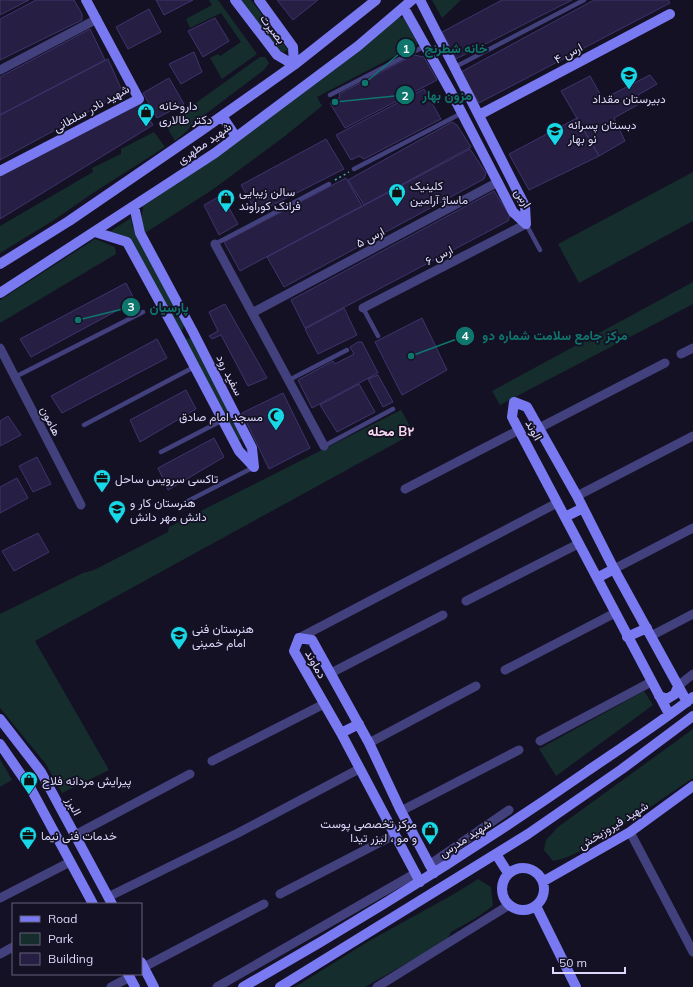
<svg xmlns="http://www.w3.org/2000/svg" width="693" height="987" font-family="Mulish,Vazirmatn,sans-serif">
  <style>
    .green { fill: #152d2c }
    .building { fill: #261f43; stroke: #3e346d }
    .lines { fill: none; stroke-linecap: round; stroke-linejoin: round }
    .path { stroke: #3caba2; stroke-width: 1.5; stroke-dasharray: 2 3; stroke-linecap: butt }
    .lane { stroke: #42417e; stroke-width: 4.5 }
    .street { stroke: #42417e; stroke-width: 9 }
    .secondary { stroke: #7979f1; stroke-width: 10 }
    .labels { text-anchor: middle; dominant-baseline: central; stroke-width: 3.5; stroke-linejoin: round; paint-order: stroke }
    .street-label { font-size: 12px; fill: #dbd8fb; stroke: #141124 }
    .poi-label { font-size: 12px; fill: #dbd8fb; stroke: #141124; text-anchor: start }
    .neighbourhood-label { font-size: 13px; font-weight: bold; fill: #fbdaf0; stroke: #141124 }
    .leader { fill: none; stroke: #0f766e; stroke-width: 1.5 }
    .callout-dot { fill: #0f766e; stroke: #141124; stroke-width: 1.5 }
    .mark-label { font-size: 12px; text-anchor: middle; font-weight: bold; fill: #fff }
    .callout-label { font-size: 13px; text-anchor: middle; font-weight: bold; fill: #0f766e; stroke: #141124; stroke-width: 3.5; stroke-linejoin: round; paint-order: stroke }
  </style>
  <rect width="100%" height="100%" fill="#141124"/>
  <!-- green -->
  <path class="green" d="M 209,0 L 218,0 L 257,54 L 222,79 L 210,58 L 218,54 L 220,56 L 241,42 L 221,13 L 190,28 L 186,19 L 212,5 Z
    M 241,0 L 251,0 L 288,50 L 281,53 Z
    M 432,0 L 461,0 L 442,18 Z
    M 397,17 L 404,18 L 418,44 L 317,97 L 322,106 L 285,136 L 212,190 L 145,233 L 141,221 L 143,206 Z
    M 260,57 L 265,57 L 269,63 L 264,70 L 191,125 L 188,130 L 175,141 L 164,122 L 186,110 Z
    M 154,132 L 165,147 L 93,193 L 54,220 L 0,253 L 0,226 L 93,172 L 92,168 L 121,154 L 121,149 Z
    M 693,172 L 693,221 L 579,283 L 558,244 Z
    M 131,218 L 132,225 L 139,240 L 184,325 L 182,331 L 179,329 L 135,247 L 109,232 Z
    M 95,239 L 115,247 L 116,254 L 0,323 L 0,300 Z
    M 693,282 L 693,304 L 500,405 L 492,391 Z
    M 192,337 L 243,438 L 238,441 L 185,340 Z
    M 401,410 L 414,433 L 35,641 L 109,770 L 62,793 L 45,763 L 0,708 L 0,614 L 83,573 L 94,570 L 168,532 L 169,527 Z
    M 644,691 L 653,705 L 556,776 L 539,749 Z
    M 693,729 L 693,778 C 665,797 637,816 608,834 C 591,845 574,857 553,861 L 544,850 L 546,840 L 558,827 Z
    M 0,759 L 12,780 L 0,787 Z
    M 478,879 L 491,887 L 493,906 L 476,918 L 451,932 L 447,940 L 365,987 L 295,987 L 369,941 L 454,894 Z"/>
  <!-- building -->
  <path class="building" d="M 0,0 L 29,0 L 0,15 Z
    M 36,0 L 74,0 L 82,14 L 82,20 L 0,60 L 0,19 Z
    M 156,0 L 193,0 L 164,15 Z
    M 277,0 L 318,0 L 293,20 Z
    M 502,0 L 572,0 L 456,59 L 442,32 Z
    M 594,0 L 668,0 L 670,3 L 479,103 L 461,72 Z
    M 149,9 L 161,32 L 128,49 L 116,27 Z
    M 215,18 L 229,41 L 203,57 L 188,31 Z
    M 90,29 L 105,60 L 0,115 L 0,77 Z
    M 194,52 L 202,72 L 181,84 L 169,64 Z
    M 414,55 L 424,57 L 437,80 L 345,128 L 330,103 L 340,97 L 339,94 Z
    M 108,59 L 123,93 L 0,160 L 0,115 Z
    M 650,75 L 657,84 L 638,95 L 641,103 L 614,118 L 625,141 L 599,156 L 561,91 L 590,76 L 603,99 Z
    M 169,78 L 184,104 L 157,118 L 143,93 Z
    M 424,89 L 441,119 L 364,159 L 359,156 L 351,160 L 336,135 Z
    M 140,103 L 153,125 L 0,219 L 0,175 Z
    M 577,118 L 599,156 L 529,190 L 509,154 Z
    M 452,122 L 457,125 L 471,147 L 364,205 L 348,180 Z
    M 326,139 L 344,169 L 257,213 L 241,185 Z
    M 470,149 L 486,173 L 484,179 L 284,287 L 267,257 Z
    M 346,178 L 362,206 L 240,271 L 224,242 Z
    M 494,191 L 510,216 L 508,221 L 305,328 L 291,300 Z
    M 222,195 L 238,224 L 219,235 L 204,205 Z
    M 126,283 L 135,301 L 31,357 L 20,339 Z
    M 225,304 L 267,378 L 248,386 L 221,335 L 212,339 L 209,336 L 218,331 L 209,312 Z
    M 344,308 L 357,335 L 318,354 L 305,329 Z
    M 422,318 L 447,370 L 402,395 L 375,342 Z
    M 157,339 L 167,358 L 62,413 L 51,396 Z
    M 358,342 L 362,342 L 378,373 L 312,408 L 298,380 L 333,361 L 335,364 L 354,354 L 350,347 Z
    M 378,375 L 393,402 L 383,407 L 368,379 Z
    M 359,384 L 375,412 L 337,432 L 320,405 Z
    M 186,390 L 196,409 L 140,442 L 130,420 Z
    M 283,393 L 310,448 L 269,469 L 242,413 Z
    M 8,416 L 21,435 L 0,446 L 0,421 Z
    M 214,438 L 224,457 L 168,490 L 158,468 Z
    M 37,457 L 51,484 L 33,492 L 19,466 Z
    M 17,478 L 28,498 L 0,513 L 0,487 Z
    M 38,533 L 49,552 L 14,571 L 2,551 Z"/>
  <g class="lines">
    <!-- path -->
    <path class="path" d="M 335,180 L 349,172"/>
    <!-- lane -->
    <path class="lane" d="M 455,67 L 584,0
      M 330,95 L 425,46
      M 354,169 L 462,113
      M 526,224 L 540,250
      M 215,244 L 329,184
      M 363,308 L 378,336
      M 15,377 L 143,312
      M 289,380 L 347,350
      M 84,425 L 194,367
      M 324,446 L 393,409
      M 161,452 L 223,420
      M 188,501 L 254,467"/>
    <!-- street -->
    <path class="street" d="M 0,70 L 97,19
      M 215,244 L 324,446
      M 363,308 L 526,224
      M 252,313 L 498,182
      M 0,348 L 81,505
      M 681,354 L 693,348
      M 539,428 L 665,363
      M 405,489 L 519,430
      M 577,496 L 693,436
      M 614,569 L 693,528
      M 466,601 L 578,544
      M 651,636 L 693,614
      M 299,638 L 557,503
      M 505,670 L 615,613
      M 331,673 L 443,615
      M 678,686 L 693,674
      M 540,741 L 651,682
      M 369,743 L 476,686
      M 212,761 L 324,704
      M 401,811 L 519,750
      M 630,832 L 693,952
      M 75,835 L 190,774
      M 429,865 L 509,810
      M 280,894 L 394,835
      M 108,897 L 238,833 L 359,769
      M 0,898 L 70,862
      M 0,954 L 13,947
      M 144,967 L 264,904
      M 111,987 L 130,977
      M 217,987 L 416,873
      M 377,987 L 509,905"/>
    <!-- secondary -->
    <path class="secondary" d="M 235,0 L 277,55 L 294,65
      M 259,0 L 293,47 L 294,65
      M 420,0 L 525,206 L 526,224
      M 404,8 L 451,92 L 513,212 L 526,224
      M 479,115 L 670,14
      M 222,116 L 236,137
      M 0,171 L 139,99 L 86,0
      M 95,232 L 127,242 L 180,339 L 239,451 L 254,467 L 252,448 L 193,332 L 140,233 L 134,206
      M 0,264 L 69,221 L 202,130 L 294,65 L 376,0
      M 0,293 L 215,153 L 358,46 L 412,0
      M 565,517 L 583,508
      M 597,578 L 614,569
      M 627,637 L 647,628
      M 659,696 L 667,699 L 675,694 L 678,686
      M 669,714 L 512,417 L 514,402 L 527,407 L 577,496 L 614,569 L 687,702
      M 0,719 L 41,772 L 112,904
      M 341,733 L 359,724
      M 0,744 L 31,789 L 93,904
      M 496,854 L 508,873
      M502 889a21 21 0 1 1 42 0a21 21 0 1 1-42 0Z
      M 544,881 L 630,832 L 693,786
      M 420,882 L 341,733 L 294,651 L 299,638 L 312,640 L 369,743 L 401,811 L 434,873
      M 536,906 L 576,987
      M 141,962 L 154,987
      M 128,974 L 135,987
      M 243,987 C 361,920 475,849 586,772 C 622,747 659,724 693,697
      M 280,987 L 528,834 L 622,769 L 693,716"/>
  </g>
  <!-- icons -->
  <defs>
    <symbol id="school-pin" viewBox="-11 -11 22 30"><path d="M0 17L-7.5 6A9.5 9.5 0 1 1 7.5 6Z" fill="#18d7e7" stroke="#141124"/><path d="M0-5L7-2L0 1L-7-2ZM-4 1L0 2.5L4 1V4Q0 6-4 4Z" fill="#111"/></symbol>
    <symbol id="shop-pin" viewBox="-11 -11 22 30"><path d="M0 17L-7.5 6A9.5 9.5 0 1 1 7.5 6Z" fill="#18d7e7" stroke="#141124"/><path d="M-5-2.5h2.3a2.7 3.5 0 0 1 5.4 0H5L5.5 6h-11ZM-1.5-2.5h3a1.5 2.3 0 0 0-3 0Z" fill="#111"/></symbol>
    <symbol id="mosque-pin" viewBox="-11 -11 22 30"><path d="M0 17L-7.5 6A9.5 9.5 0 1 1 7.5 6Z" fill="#18d7e7" stroke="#141124"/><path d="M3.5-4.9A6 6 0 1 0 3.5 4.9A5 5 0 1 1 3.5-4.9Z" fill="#111"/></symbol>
    <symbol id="office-pin" viewBox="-11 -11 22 30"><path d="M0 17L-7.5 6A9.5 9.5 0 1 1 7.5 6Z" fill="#18d7e7" stroke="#141124"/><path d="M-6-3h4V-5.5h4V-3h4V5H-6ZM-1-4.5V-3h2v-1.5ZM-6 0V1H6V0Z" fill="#111"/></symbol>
  </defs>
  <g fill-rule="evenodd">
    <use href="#school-pin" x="619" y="65" width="20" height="27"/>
    <use href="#shop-pin" x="136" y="102" width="20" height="27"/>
    <use href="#school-pin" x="545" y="121" width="20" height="27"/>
    <use href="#shop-pin" x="387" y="182" width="20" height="27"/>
    <use href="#shop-pin" x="216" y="188" width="20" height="27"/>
    <use href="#mosque-pin" x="266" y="406" width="20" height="27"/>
    <use href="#office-pin" x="92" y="468" width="20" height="27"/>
    <use href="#school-pin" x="107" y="499" width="20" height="27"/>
    <use href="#school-pin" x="169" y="625" width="20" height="27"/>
    <use href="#shop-pin" x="19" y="770" width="20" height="27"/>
    <use href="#shop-pin" x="420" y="820" width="20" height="27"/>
    <use href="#office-pin" x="18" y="825" width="20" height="27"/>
  </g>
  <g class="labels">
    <!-- street labels -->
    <g class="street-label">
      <text transform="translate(273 29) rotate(53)">بصیرت</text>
      <text transform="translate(568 53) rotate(-28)">ارس ۴</text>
      <text transform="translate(91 108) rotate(-29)">شهید نادر سلطانی</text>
      <text transform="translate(204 143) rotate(-35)">شهید مطهری</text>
      <text transform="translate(523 198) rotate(57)">ارس</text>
      <text transform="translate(370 237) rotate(-28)">ارس ۵</text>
      <text transform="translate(439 255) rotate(-27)">ارس ۶</text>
      <text transform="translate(230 375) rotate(63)">سفید رود</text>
      <text transform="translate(51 421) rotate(63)">هامون</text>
      <text transform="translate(534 430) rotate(61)">الوند</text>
      <text transform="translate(316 664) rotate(61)">دماوند</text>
      <text transform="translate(74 806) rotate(62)">البرز</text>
      <text transform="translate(613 825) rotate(-32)">شهید فیروزبخش</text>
      <text transform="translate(465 838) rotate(-33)">شهید مدرس</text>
    </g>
    <!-- poi labels -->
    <g class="poi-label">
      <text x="629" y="98" text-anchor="middle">دبیرستان مقداد</text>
      <text x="159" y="105">داروخانه<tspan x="159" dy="14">دکتر طالاری</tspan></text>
      <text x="568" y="124">دبستان پسرانه<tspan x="568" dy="14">نو بهار</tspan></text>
      <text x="410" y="185">کلینیک<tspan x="410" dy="14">ماساژ آرامین</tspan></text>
      <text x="239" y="191">سالن زیبایی<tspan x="239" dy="14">فرانک کوراوند</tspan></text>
      <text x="263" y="416" text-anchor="end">مسجد امام صادق</text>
      <text x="115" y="478">تاکسی سرویس ساحل</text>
      <text x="130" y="502">هنرستان کار و<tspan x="130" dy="14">دانش مهر دانش</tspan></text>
      <text x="192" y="628">هنرستان فنی<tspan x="192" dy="14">امام خمینی</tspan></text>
      <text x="42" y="780">پیرایش مردانه فلاح</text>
      <text x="417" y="823" text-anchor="end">مرکز تخصصی پوست<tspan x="417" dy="14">و مو ، لیزر تیدا</tspan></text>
      <text x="41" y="835">خدمات فنی نیما</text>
    </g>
    <!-- neighbourhood labels -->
    <g class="neighbourhood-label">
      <text x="391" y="431">محله B۲</text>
    </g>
  </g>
  <!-- callouts -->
  <path class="leader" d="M365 83L406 48M335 102L405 95M78 320L131 307M411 356L465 336"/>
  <g class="callout-dot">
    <circle cx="365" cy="83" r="4"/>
    <circle cx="335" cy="102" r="4"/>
    <circle cx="78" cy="320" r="4"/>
    <circle cx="411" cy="356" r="4"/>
    <circle cx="406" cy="48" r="10"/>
    <circle cx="405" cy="95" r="10"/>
    <circle cx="131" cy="307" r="10"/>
    <circle cx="465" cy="336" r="10"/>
  </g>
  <g class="mark-label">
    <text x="406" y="53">1</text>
    <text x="405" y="100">2</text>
    <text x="131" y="311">3</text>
    <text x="465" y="340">4</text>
  </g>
  <g class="callout-label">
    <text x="456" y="53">خانه شطرنج</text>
    <text x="447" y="100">مزون بهار</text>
    <text x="169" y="312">پارسیان</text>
    <text x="555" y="340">مرکز جامع سلامت شماره دو</text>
  </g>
  <!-- legend -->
  <rect x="12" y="903" width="130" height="72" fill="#141124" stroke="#64617a"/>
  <rect x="20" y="916" width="20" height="6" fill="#7979f1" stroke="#64617a"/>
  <text x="48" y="923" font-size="12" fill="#dbd8fb">Road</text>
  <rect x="20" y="933" width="20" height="12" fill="#152d2c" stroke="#64617a"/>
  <text x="48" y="943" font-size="12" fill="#dbd8fb">Park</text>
  <rect x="20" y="953" width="20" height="12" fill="#261f43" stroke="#64617a"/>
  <text x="48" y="963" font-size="12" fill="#dbd8fb">Building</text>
  <!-- scale -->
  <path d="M553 967v6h72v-6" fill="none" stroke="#dbd8fb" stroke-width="2"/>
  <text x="559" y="967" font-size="12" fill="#dbd8fb" stroke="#141124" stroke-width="3" paint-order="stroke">50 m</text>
</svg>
